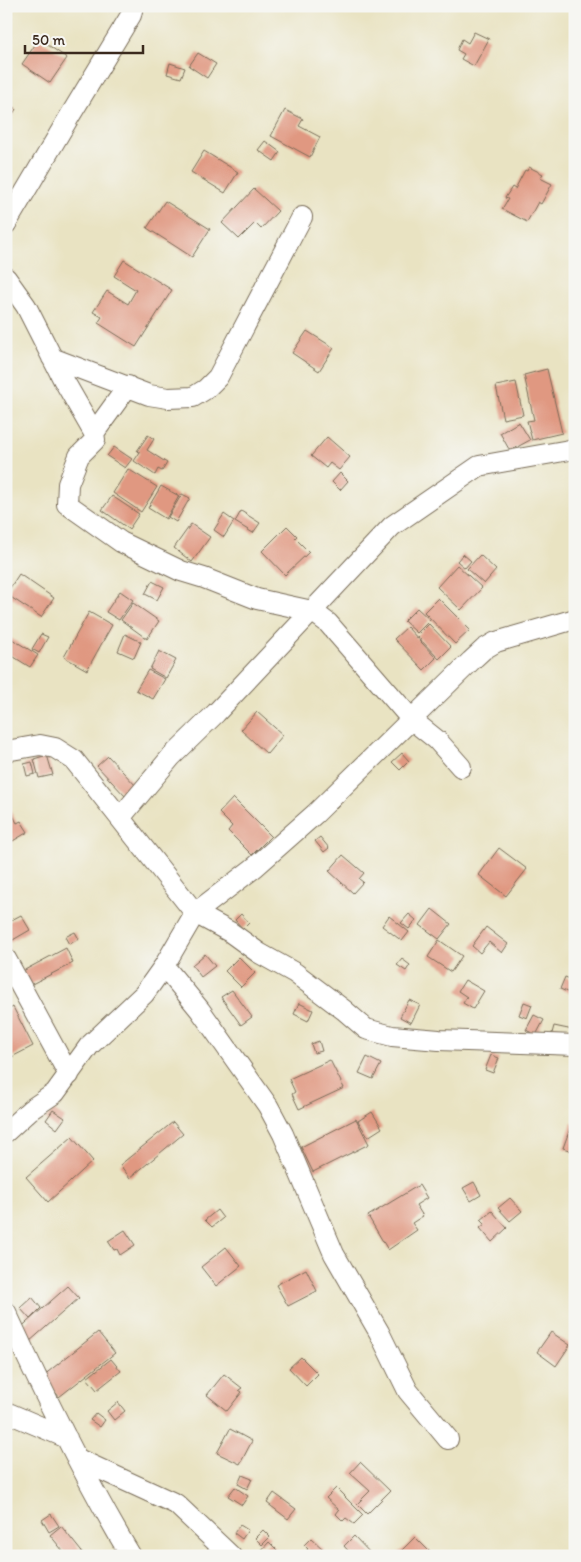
<svg xmlns="http://www.w3.org/2000/svg" width="581" height="1562" font-family="Itim,sans-serif">
  <style>
    .building { fill: #e09881 }
    .lines { fill: none; stroke-linecap: round; stroke-linejoin: round }
    .minor-casing { stroke: #786b57; stroke-width: 22 }
    .minor { stroke: #fff; stroke-width: 20 }
  </style>
  <rect width="100%" height="100%" fill="#f6f6f2"/>
  <filter id="ink" filterUnits="userSpaceOnUse"><feTurbulence type="fractalNoise" baseFrequency=".02" numOctaves="2"/><feDisplacementMap in="SourceGraphic" scale="10" xChannelSelector="R" yChannelSelector="G"/><feConvolveMatrix kernelMatrix="1 2 1 2 8 2 1 2 1" color-interpolation-filters="sRGB"/></filter>
  <filter id="wash" filterUnits="userSpaceOnUse"><feTurbulence type="fractalNoise" baseFrequency=".0096" numOctaves="4" result="noise"/><feDisplacementMap in="SourceGraphic" scale="20" xChannelSelector="R" yChannelSelector="G"/><feGaussianBlur stdDeviation="1.12" result="paint"/><feColorMatrix in="noise" values="0 0 0 0 0 0 0 0 0 0 0 0 0 0 0 0 0 1.4 0 .05"/><feComposite in="paint" operator="in"/></filter>
  <g filter="url(#wash)">
    <rect width="100%" height="100%" fill="#e9e3c2"/>
    <g id="blocks">
      <!-- building -->
      <path class="building" d="M 474,32 L 489,39 L 474,66 L 461,59 L 464,54 L 457,50 L 462,39 L 468,43 Z
        M 39,39 L 67,58 L 50,83 L 22,64 Z
        M 198,53 L 216,64 L 207,78 L 189,66 Z
        M 170,63 L 185,68 L 181,78 L 167,74 Z
        M 6,103 L 16,109 L 6,125 Z
        M 285,110 L 303,119 L 299,126 L 320,137 L 310,157 L 271,136 Z
        M 265,141 L 280,152 L 274,161 L 258,150 Z
        M 204,151 L 238,172 L 225,193 L 191,172 Z
        M 529,167 L 543,174 L 540,178 L 552,184 L 541,204 L 538,202 L 527,222 L 502,209 L 508,199 L 505,198 L 512,187 L 515,189 L 525,170 L 527,171 Z
        M 254,189 L 278,211 L 261,229 L 255,223 L 239,239 L 222,223 Z
        M 165,201 L 210,229 L 192,257 L 147,228 Z
        M 124,260 L 172,290 L 136,347 L 98,323 L 102,317 L 93,312 L 107,291 L 128,304 L 136,290 L 114,276 Z
        M 307,331 L 334,348 L 319,371 L 292,353 Z
        M 547,369 L 562,433 L 532,440 L 527,421 L 534,420 L 524,375 Z
        M 516,382 L 523,415 L 503,419 L 496,386 Z
        M 519,422 L 530,440 L 510,451 L 500,433 Z
        M 148,435 L 154,439 L 147,450 L 167,463 L 162,471 L 158,469 L 155,475 L 134,461 L 140,452 L 137,451 Z
        M 327,437 L 350,457 L 339,470 L 330,463 L 326,468 L 311,456 Z
        M 114,447 L 132,459 L 125,468 L 107,456 Z
        M 128,469 L 157,487 L 141,512 L 113,493 Z
        M 340,473 L 348,481 L 340,490 L 332,482 Z
        M 161,486 L 179,496 L 166,519 L 148,508 Z
        M 182,494 L 190,498 L 176,522 L 168,517 Z
        M 112,496 L 139,514 L 129,529 L 102,510 Z
        M 241,511 L 260,523 L 253,533 L 235,522 Z
        M 224,514 L 234,521 L 224,537 L 214,530 Z
        M 191,524 L 210,537 L 192,562 L 174,548 Z
        M 287,526 L 297,536 L 295,538 L 309,552 L 285,575 L 262,551 Z
        M 463,554 L 471,561 L 465,568 L 457,561 Z
        M 480,555 L 496,570 L 484,584 L 467,569 Z
        M 457,565 L 482,588 L 461,610 L 437,587 Z
        M 19,574 L 54,598 L 41,617 L 6,594 Z
        M 152,581 L 164,587 L 157,600 L 145,594 Z
        M 120,591 L 133,600 L 119,620 L 106,612 Z
        M 438,598 L 470,630 L 455,644 L 424,612 Z
        M 133,603 L 159,621 L 147,639 L 121,620 Z
        M 417,608 L 430,620 L 417,633 L 404,621 Z
        M 89,612 L 112,625 L 87,670 L 64,657 Z
        M 429,624 L 451,647 L 439,659 L 417,636 Z
        M 407,627 L 436,658 L 424,670 L 394,639 Z
        M 41,634 L 48,637 L 39,653 L 32,649 Z
        M 125,634 L 141,642 L 134,658 L 118,651 Z
        M 7,636 L 38,655 L 30,667 L 6,652 Z
        M 159,651 L 176,660 L 166,678 L 150,669 Z
        M 148,670 L 165,679 L 153,699 L 136,690 Z
        M 257,712 L 283,735 L 267,754 L 241,730 Z
        M 402,753 L 409,761 L 400,770 L 392,762 Z
        M 47,755 L 53,775 L 39,778 L 34,759 Z
        M 108,756 L 137,787 L 126,797 L 97,766 Z
        M 32,762 L 35,774 L 27,776 L 24,764 Z
        M 233,798 L 271,836 L 252,855 L 228,831 L 232,826 L 219,813 Z
        M 8,806 L 17,823 L 21,821 L 28,832 L 6,845 L 6,807 Z
        M 320,837 L 329,848 L 324,852 L 315,841 Z
        M 499,848 L 527,869 L 506,896 L 479,875 Z
        M 343,855 L 364,873 L 359,879 L 363,882 L 353,893 L 329,871 Z
        M 432,909 L 451,924 L 439,939 L 420,925 Z
        M 241,914 L 249,923 L 243,929 L 235,920 Z
        M 409,914 L 416,920 L 409,929 L 401,923 Z
        M 21,915 L 30,930 L 6,944 L 6,923 Z
        M 389,916 L 409,932 L 402,941 L 382,926 Z
        M 486,927 L 508,944 L 502,953 L 489,942 L 480,953 L 472,946 Z
        M 75,932 L 79,939 L 69,944 L 65,937 Z
        M 439,940 L 462,956 L 451,972 L 428,957 Z
        M 66,948 L 73,963 L 28,986 L 21,972 Z
        M 205,954 L 215,966 L 201,977 L 192,965 Z
        M 239,957 L 255,973 L 241,987 L 225,971 Z
        M 402,959 L 410,965 L 406,971 L 397,965 Z
        M 565,977 L 575,981 L 575,988 L 572,994 L 560,989 Z
        M 465,980 L 484,991 L 473,1009 L 463,1003 L 467,997 L 458,991 Z
        M 232,990 L 252,1017 L 241,1025 L 221,997 Z
        M 409,1000 L 420,1005 L 411,1023 L 400,1017 Z
        M 524,1002 L 532,1005 L 527,1018 L 519,1015 Z
        M 299,1003 L 313,1010 L 308,1021 L 294,1014 Z
        M 13,1007 L 33,1046 L 6,1060 L 6,1011 Z
        M 534,1015 L 544,1020 L 536,1035 L 526,1030 Z
        M 554,1026 L 573,1030 L 571,1041 L 551,1037 Z
        M 319,1041 L 322,1051 L 314,1053 L 311,1044 Z
        M 491,1055 L 499,1058 L 493,1073 L 485,1070 Z
        M 367,1057 L 381,1064 L 373,1079 L 359,1073 Z
        M 330,1060 L 344,1088 L 299,1109 L 292,1094 L 295,1092 L 289,1079 Z
        M 53,1110 L 65,1118 L 57,1129 L 46,1120 Z
        M 372,1112 L 382,1128 L 368,1137 L 358,1121 Z
        M 356,1119 L 369,1144 L 313,1172 L 301,1147 Z
        M 173,1122 L 183,1134 L 130,1178 L 120,1165 Z
        M 572,1123 L 575,1124 L 575,1152 L 563,1148 Z
        M 72,1137 L 93,1161 L 48,1202 L 26,1177 Z
        M 474,1182 L 481,1195 L 471,1201 L 463,1188 Z
        M 419,1185 L 427,1198 L 416,1205 L 423,1216 L 412,1223 L 417,1230 L 388,1250 L 368,1216 Z
        M 510,1198 L 522,1211 L 510,1221 L 498,1208 Z
        M 217,1210 L 223,1218 L 212,1227 L 205,1220 Z
        M 492,1211 L 507,1228 L 492,1242 L 480,1228 L 485,1224 L 481,1220 Z
        M 125,1230 L 135,1245 L 120,1255 L 117,1249 L 114,1250 L 108,1241 Z
        M 226,1247 L 241,1266 L 216,1286 L 201,1267 Z
        M 306,1269 L 317,1291 L 288,1306 L 276,1285 Z
        M 68,1286 L 79,1298 L 29,1342 L 18,1330 Z
        M 32,1297 L 41,1308 L 30,1319 L 20,1308 Z
        M 98,1332 L 115,1353 L 59,1397 L 43,1376 Z
        M 551,1332 L 570,1345 L 556,1366 L 537,1352 Z
        M 301,1357 L 318,1374 L 306,1386 L 289,1368 Z
        M 111,1359 L 121,1371 L 97,1390 L 87,1378 Z
        M 224,1374 L 242,1388 L 239,1390 L 242,1392 L 227,1411 L 207,1395 Z
        M 118,1402 L 125,1411 L 114,1420 L 107,1411 Z
        M 96,1413 L 105,1420 L 100,1427 L 90,1420 Z
        M 230,1429 L 252,1441 L 240,1464 L 217,1453 Z
        M 360,1462 L 390,1491 L 367,1514 L 357,1504 L 370,1491 L 350,1473 Z
        M 242,1475 L 252,1479 L 247,1489 L 238,1484 Z
        M 235,1487 L 248,1496 L 242,1505 L 228,1496 Z
        M 336,1488 L 363,1515 L 354,1524 L 346,1518 L 343,1521 L 336,1514 L 339,1510 L 326,1498 Z
        M 274,1493 L 296,1509 L 288,1519 L 267,1503 Z
        M 51,1514 L 59,1526 L 49,1532 L 42,1520 Z
        M 240,1525 L 248,1530 L 242,1539 L 234,1533 Z
        M 61,1526 L 85,1556 L 67,1556 L 50,1535 Z
        M 263,1530 L 270,1537 L 262,1545 L 255,1538 Z
        M 354,1536 L 373,1556 L 353,1556 L 344,1546 Z
        M 415,1537 L 434,1556 L 396,1556 Z
        M 311,1538 L 324,1550 L 319,1556 L 302,1556 L 308,1549 L 304,1545 Z
        M 269,1542 L 277,1550 L 271,1556 L 259,1556 L 258,1554 Z"/>
    </g>
  </g>
  <g filter="url(#ink)">
    <use href="#blocks" fill-opacity="0" stroke="#786b57" stroke-width="1"/>
    <g class="lines">
      <defs>
        <path id="minor" d="M 6,224 L 68,119 L 131,15 L 133,6
          M 6,278 L 26,306 L 63,379 L 94,433 L 95,440 L 79,456 L 68,484 L 67,504 L 121,542 L 181,571 L 204,578 L 257,599 L 312,611 L 328,623 L 412,720 L 437,740 L 461,767
          M 52,358 L 149,395 L 168,398 L 193,397 L 206,389 L 218,377 L 302,217
          M 94,433 L 128,386
          M 6,751 L 40,745 L 55,748 L 74,760 L 195,913 L 230,932 L 259,953 L 295,973 L 344,1010 L 366,1029 L 392,1036 L 439,1040 L 575,1045
          M 120,818 L 171,757 L 216,713 L 392,526 L 479,466 L 575,449
          M 6,959 L 69,1075
          M 164,966 L 200,1010 L 268,1106 L 283,1134 L 334,1254 L 379,1332 L 408,1391 L 448,1439
          M 6,1132 L 30,1110 L 55,1093 L 89,1046 L 144,994 L 164,966 L 195,913 L 255,867 L 315,814 L 471,661 L 484,649 L 496,642 L 575,619
          M 6,1312 C 44,1395 84,1478 131,1556
          M 6,1412 L 67,1438
          M 78,1459 L 176,1504 L 231,1556"/>
      </defs>
      <!-- minor casing -->
      <use href="#minor" class="minor-casing"/>
      <!-- minor -->
      <use href="#minor" class="minor"/>
    </g>
  </g>
  <!-- margin -->
  <rect width="581" height="1562" fill="none" stroke="#f6f6f2" stroke-width="25"/>
  <!-- scale -->
  <path d="M25 45v8h118v-8" fill="none" stroke="#3b2a1e" stroke-width="2.5"/>
  <text x="32" y="45" font-size="15" fill="#3b2a1e" stroke="#f6f6f2" stroke-width="4" paint-order="stroke">50 m</text>
</svg>
